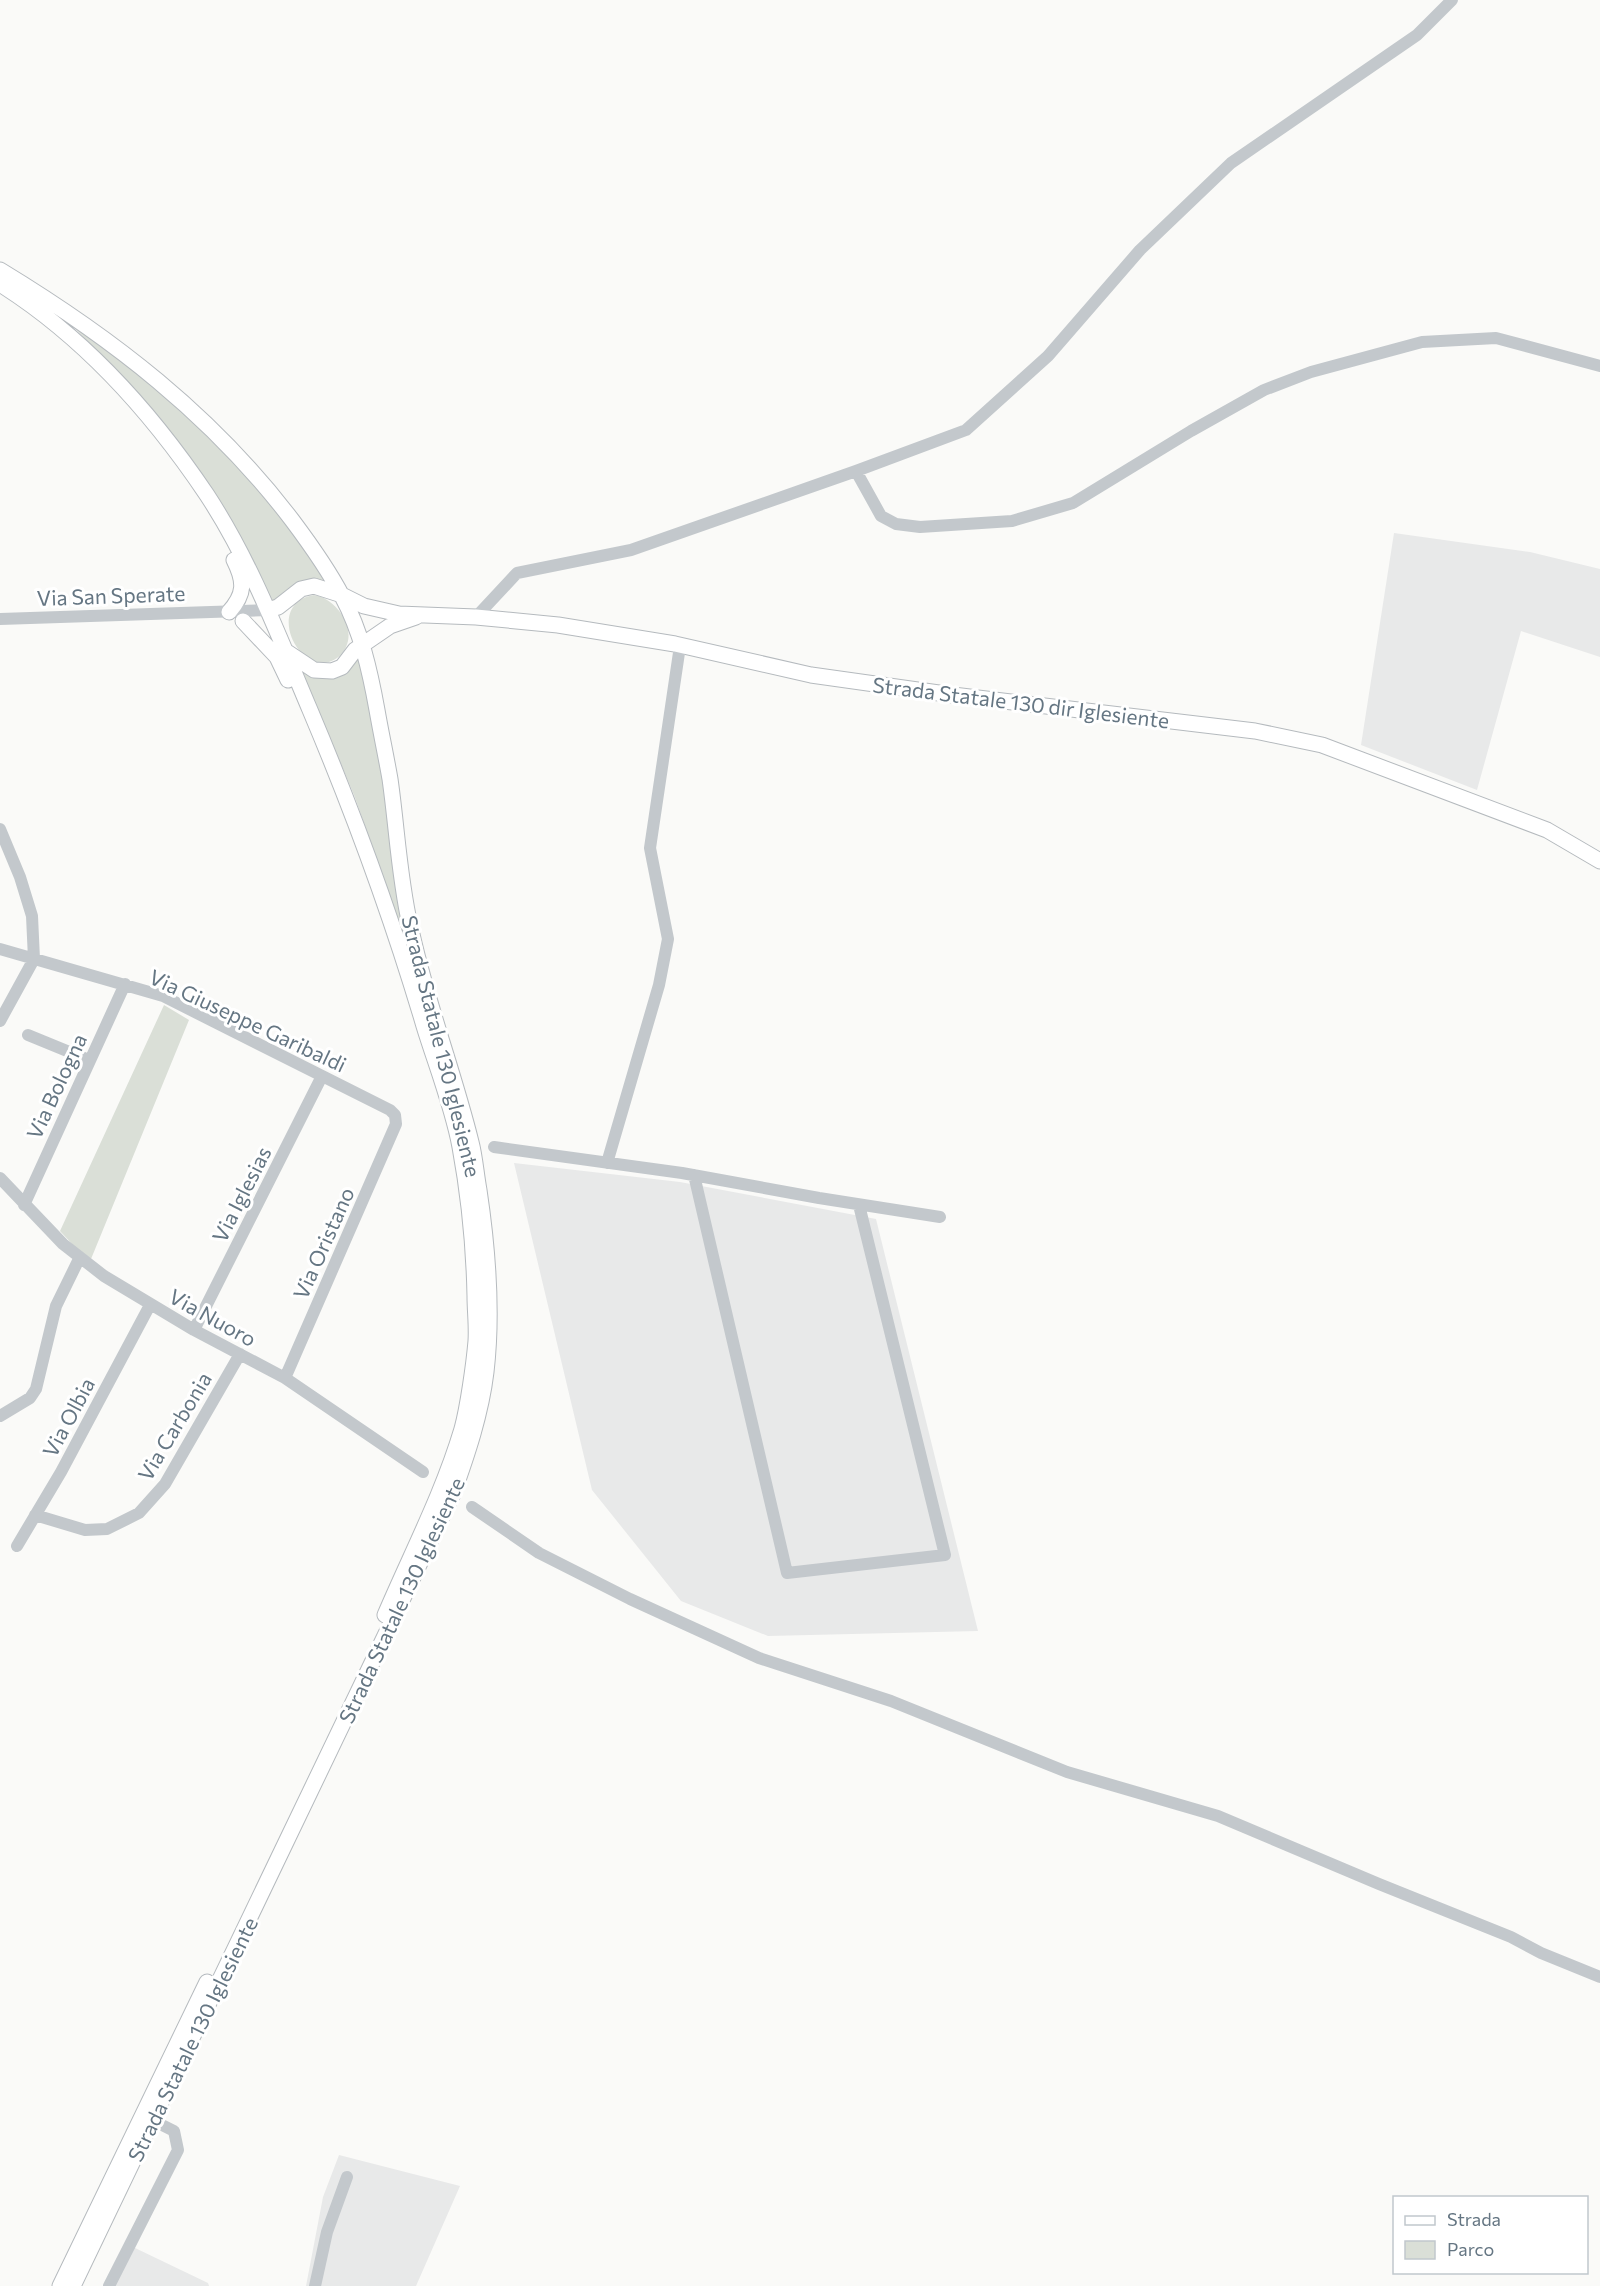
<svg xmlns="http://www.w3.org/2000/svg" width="1600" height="2286" font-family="Commissioner,sans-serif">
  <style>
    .built { fill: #e8e9e9 }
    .green { fill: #dadfd7 }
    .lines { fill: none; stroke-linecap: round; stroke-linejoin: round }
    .major-casing { stroke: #b5babe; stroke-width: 17 }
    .minor { stroke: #c3c8cc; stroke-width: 12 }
    .major { stroke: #fff; stroke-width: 15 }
    .labels { text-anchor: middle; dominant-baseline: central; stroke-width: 6; stroke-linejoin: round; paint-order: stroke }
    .street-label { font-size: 21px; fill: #657683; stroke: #fff }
  </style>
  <rect width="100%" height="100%" fill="#fafaf8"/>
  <!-- built -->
  <path class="built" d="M 1394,533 L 1530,552 L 1600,569 L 1600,657 L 1521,631 L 1477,790 L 1361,745 Z
    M 514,1163 L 680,1182 L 876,1219 L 978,1631 L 768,1636 L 681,1601 L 592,1490 Z
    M 339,2155 L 460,2186 L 416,2286 L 306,2286 L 323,2197 Z
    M 133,2247 L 208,2283 L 209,2286 L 112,2286 Z"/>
  <!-- green -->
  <path class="green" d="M 72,325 L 140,373 L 208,429 L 272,502 L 328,582 C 319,581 304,578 295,584 C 286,590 286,597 273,602 L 233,525 L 129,385 Z
    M 314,595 C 335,598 356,626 346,647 C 343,654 336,660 329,662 C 295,671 266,603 314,595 Z
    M 361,658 L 373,710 L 402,917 L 400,924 L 354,795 L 302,672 C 336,684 334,676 361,658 Z
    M 164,1005 L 189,1020 L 91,1259 L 74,1246 L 60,1231 Z"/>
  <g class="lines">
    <defs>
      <path id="major" d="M 0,270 C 112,338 212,415 292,520 C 310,544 328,569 342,596 C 361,631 370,671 377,710 C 381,733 386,756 390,779 C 397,828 399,877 410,925 C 425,998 453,1069 471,1142 C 475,1157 476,1174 479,1190 C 488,1250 493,1312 486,1372 C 481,1414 467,1455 453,1494 L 73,2286
        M 0,284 C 84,337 152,413 207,495 C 251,562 279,637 310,710 C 354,814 392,918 424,1026 C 436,1065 453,1108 460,1147 C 469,1196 474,1247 475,1296 C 475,1311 477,1326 476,1341 C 474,1364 468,1407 462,1429 C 443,1493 411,1554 385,1615
        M 268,610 L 278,607 L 301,589 L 314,586 L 342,595 L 364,606 L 399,614 L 476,617 L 558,625 L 675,644 L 811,675 L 953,695 L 1255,731 L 1322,745 L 1547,830 L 1600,861
        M 229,612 C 245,594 245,582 234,560
        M 243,621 L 277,657 L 288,680
        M 287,652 L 314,670 L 332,671 L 342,667 L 355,650 L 390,626 L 416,617
        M 60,2286 L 207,1982"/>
    </defs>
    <!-- major casing -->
    <use href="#major" class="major-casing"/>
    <!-- minor -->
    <path class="minor" d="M 856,471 L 881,516 L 896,524 L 920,527 L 1012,521 L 1073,503 L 1191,431 L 1264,390 L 1311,372 L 1422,342 L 1496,338 L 1600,366
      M 476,617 L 517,573 L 631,550 L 856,471 L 966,430 L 1048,356 L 1140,250 L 1231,163 L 1417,35 L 1452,0
      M 0,619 L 268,610
      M 0,829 L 20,877 L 32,916 L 34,959 L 0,1021
      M 0,949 L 163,996 L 390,1110 L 395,1115 L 396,1124 L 285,1378
      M 28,1035 L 89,1060
      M 494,1147 L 682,1173 L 819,1198 L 940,1217
      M 607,1163 L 659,985 L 668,939 L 650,848 L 680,646
      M 694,1175 L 787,1573 L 945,1555 L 859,1205
      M 0,1178 L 63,1244 L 104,1276 L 194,1330 L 285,1378 L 423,1472
      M 24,1205 L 125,984
      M 194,1330 L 322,1076
      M 0,1416 L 30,1398 L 36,1389 L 56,1306 L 79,1259
      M 472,1507 L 539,1553 L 630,1599 L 759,1658 L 891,1701 L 1067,1772 L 1218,1816 L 1379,1884 L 1511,1937 L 1541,1953 L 1600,1977
      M 35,1515 L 85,1530 L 107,1529 L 139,1513 L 165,1484 L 240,1354
      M 17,1546 L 61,1472 L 150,1305
      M 109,2286 L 178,2150 L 174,2131 L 152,2120
      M 315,2286 L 327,2232 L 347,2177"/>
    <!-- major -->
    <use href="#major" class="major"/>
  </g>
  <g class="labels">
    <!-- street labels -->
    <g class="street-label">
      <text transform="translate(111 595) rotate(-2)">Via San Sperate</text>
      <text transform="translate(1021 702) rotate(7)">Strada Statale 130 dir Iglesiente</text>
      <text transform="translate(248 1020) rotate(25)">Via Giuseppe Garibaldi</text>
      <text transform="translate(442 1046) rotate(76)">Strada Statale 130 Iglesiente</text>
      <text transform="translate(56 1086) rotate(-65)">Via Bologna</text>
      <text transform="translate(241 1194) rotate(-63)">Via Iglesias</text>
      <text transform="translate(323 1243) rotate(-66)">Via Oristano</text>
      <text transform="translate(213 1317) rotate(29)">Via Nuoro</text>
      <text transform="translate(68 1417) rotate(-62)">Via Olbia</text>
      <text transform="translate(174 1426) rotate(-59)">Via Carbonia</text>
      <text transform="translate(401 1600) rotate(-65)">Strada Statale 130 Iglesiente</text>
      <text transform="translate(192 2039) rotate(-64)">Strada Statale 130 Iglesiente</text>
    </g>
  </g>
  <!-- legend -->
  <rect x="1393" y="2196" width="195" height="78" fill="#ffffff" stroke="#c1c8cd" stroke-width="1.5"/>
  <rect x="1405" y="2216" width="30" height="9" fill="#ffffff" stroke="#c1c8cd" stroke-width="1.5"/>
  <text x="1447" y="2226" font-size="18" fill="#657683">Strada</text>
  <rect x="1405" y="2241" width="30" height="18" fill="#dadfd7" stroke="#c1c8cd" stroke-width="1.5"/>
  <text x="1447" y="2256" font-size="18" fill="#657683">Parco</text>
</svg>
